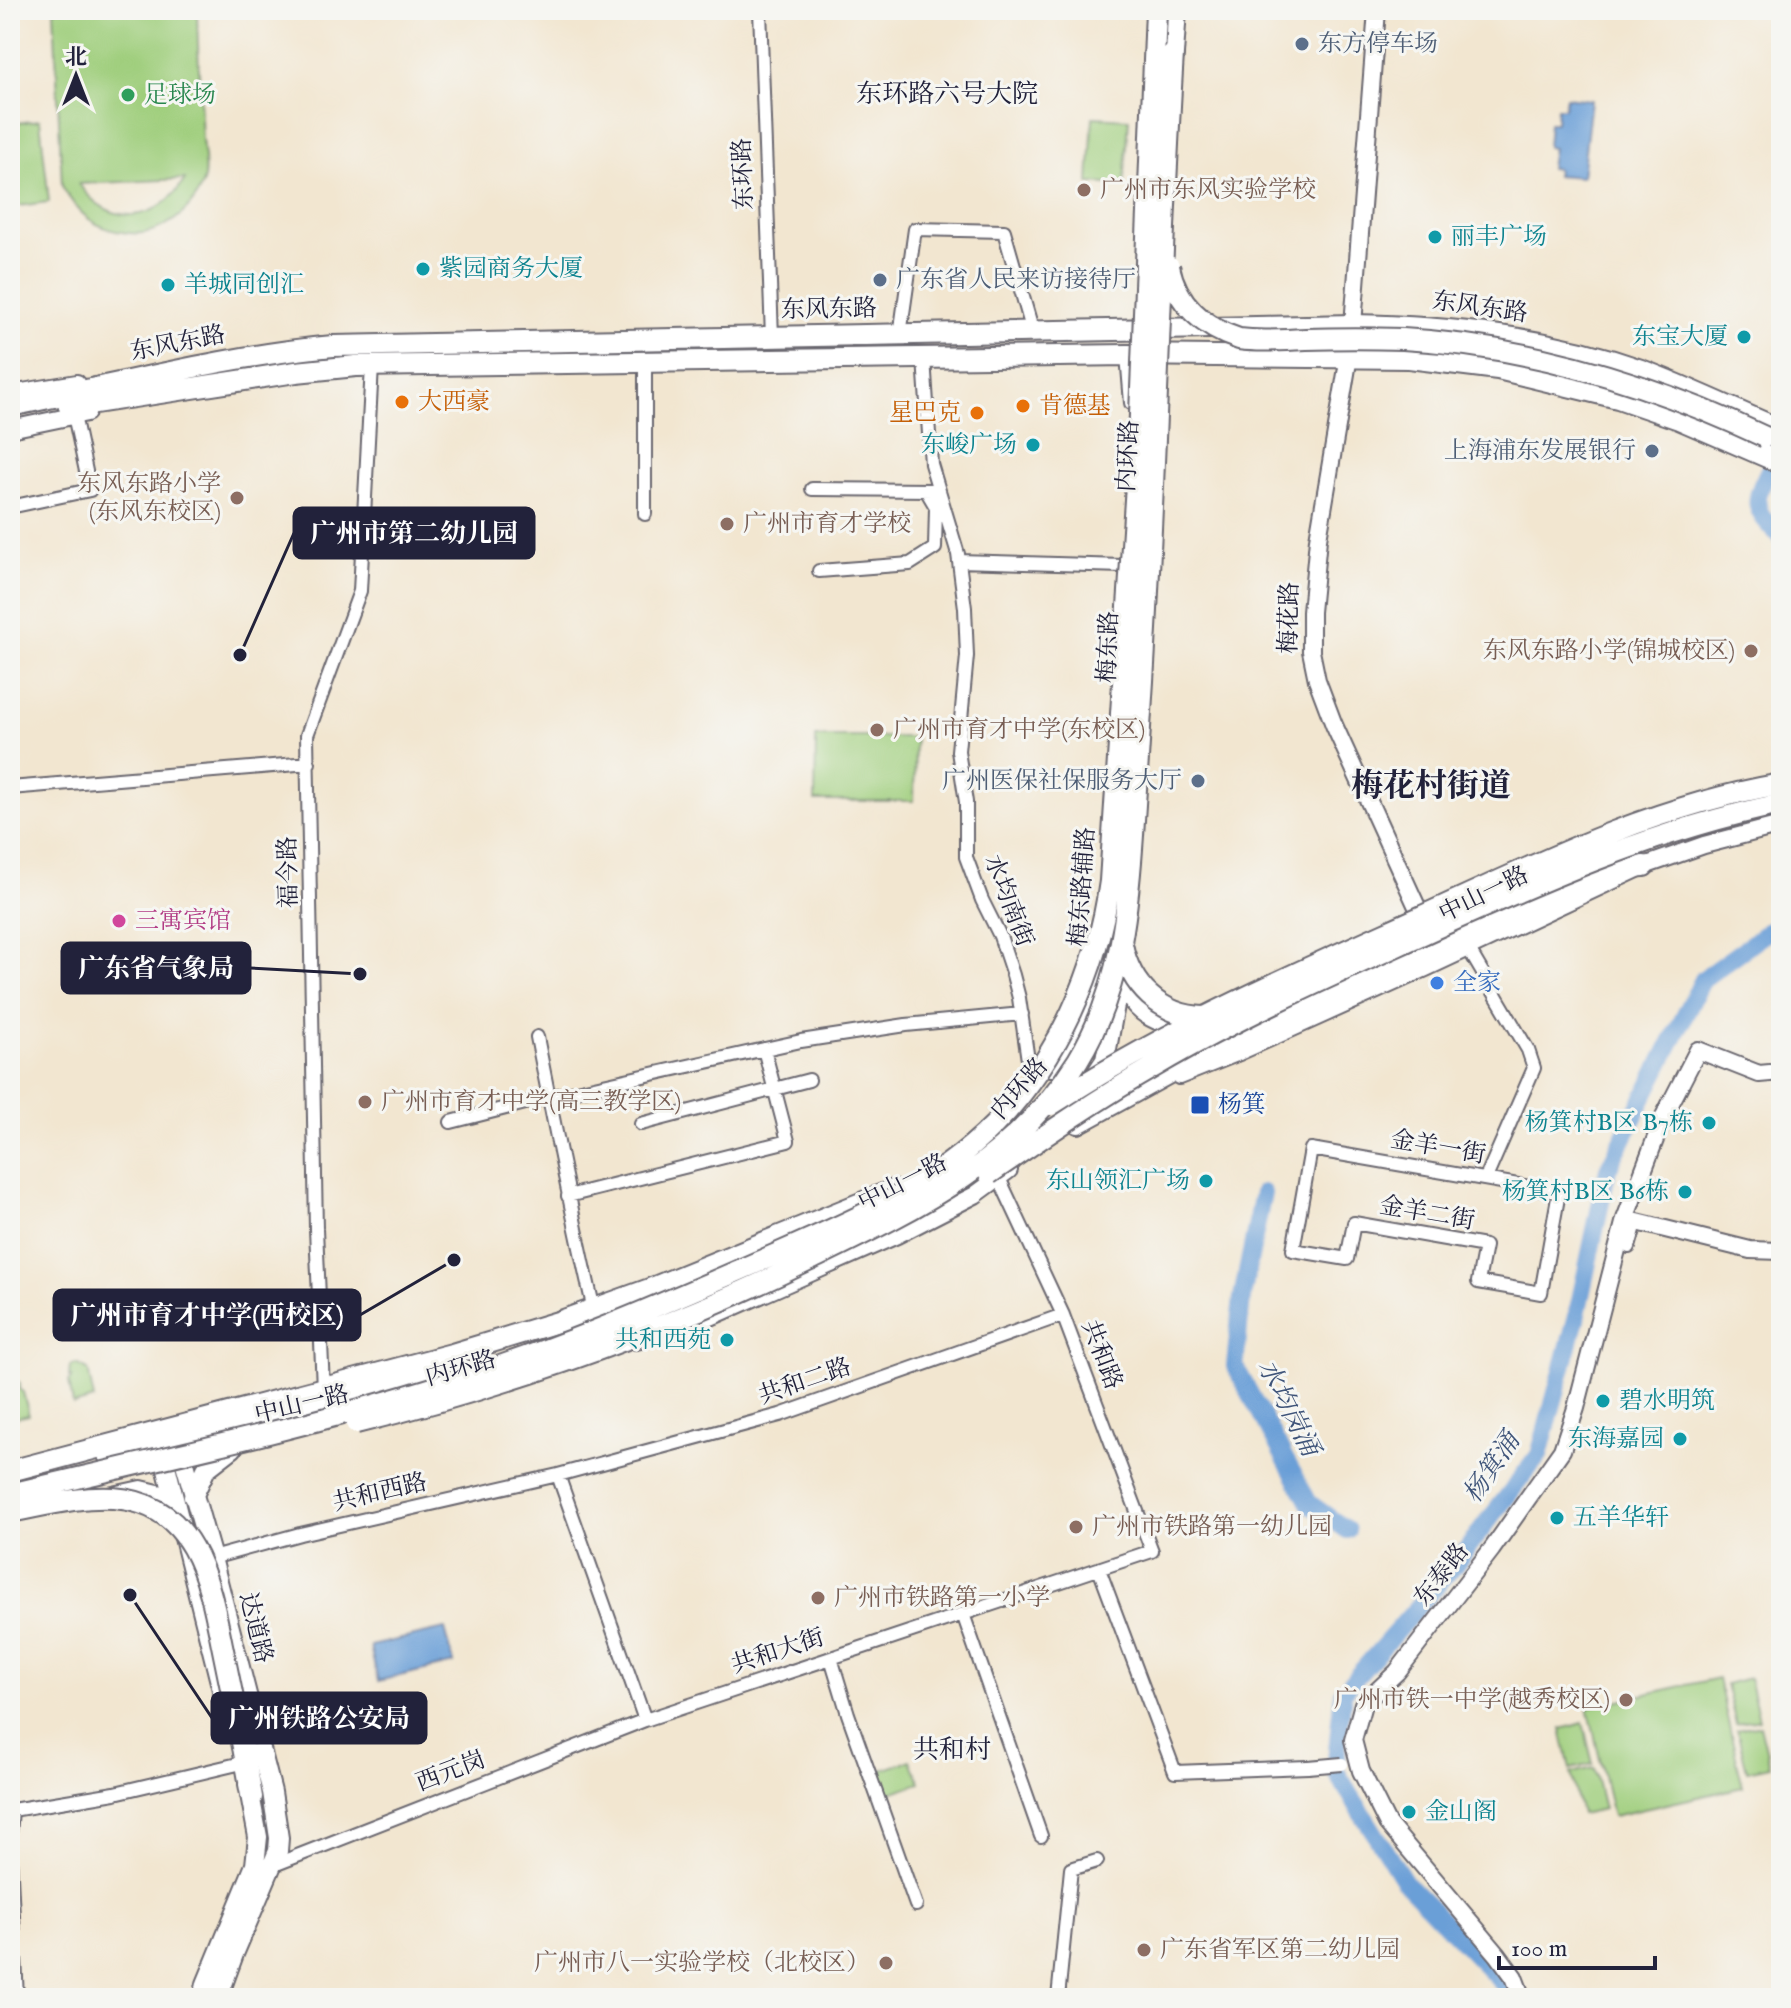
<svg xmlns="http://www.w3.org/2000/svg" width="1791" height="2008" font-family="'IM FELL English','Noto Serif SC',serif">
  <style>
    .green { fill: #9fce7c; stroke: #60785c; stroke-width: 2; fill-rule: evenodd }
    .water { fill: #6a9fd7; stroke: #466089; stroke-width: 2 }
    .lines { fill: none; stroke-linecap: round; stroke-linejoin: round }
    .river { stroke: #6a9fd7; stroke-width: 18 }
    .minor-casing { stroke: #6b676f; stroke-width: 16 }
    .tertiary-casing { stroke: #6b676f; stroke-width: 20 }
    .secondary-casing { stroke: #6b676f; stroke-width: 22 }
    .primary-casing { stroke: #6b676f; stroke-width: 24 }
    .trunk-casing { stroke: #6b676f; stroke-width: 24 }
    .minor { stroke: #fff; stroke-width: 12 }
    .tertiary { stroke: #fff; stroke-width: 16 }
    .secondary { stroke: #fff; stroke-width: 18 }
    .primary { stroke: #fff; stroke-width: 20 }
    .trunk { stroke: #fff; stroke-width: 20 }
    .minor-bridge-casing { stroke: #6b676f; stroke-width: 16; stroke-linecap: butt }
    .trunk-bridge-casing { stroke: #6b676f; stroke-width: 24; stroke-linecap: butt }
    .minor-bridge { stroke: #fff; stroke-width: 12 }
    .trunk-bridge { stroke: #fff; stroke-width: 20 }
    .service-dot { fill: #5c6f8a; stroke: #f6f6f2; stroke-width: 3 }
    .leisure-dot { fill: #2e9e5b; stroke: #f6f6f2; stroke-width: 3 }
    .education-dot { fill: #8d6e63; stroke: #f6f6f2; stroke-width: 3 }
    .culture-dot { fill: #0f9aa8; stroke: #f6f6f2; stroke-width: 3 }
    .food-dot { fill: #e8710a; stroke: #f6f6f2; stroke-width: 3 }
    .hotel-dot { fill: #d1479c; stroke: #f6f6f2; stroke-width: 3 }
    .shop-dot { fill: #3f7fe0; stroke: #f6f6f2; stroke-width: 3 }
    .transit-dot { fill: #1a4fb4; stroke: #f6f6f2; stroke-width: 3 }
    .labels { text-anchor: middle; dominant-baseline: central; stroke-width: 6; stroke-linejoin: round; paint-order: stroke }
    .service-label { font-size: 24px; fill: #4e5e75; stroke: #f6f6f2; text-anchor: start }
    .leisure-label { font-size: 24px; fill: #27864d; stroke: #f6f6f2; text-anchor: start }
    .street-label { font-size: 24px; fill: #22223b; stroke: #f6f6f2 }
    .education-label { font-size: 24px; fill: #785e54; stroke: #f6f6f2; text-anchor: start }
    .culture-label { font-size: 24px; fill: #0d838f; stroke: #f6f6f2; text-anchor: end }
    .food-label { font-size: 24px; fill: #c56008; stroke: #f6f6f2; text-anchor: start }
    .hotel-label { font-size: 24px; fill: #b23c85; stroke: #f6f6f2; text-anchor: start }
    .shop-label { font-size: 24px; fill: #366cbe; stroke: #f6f6f2; text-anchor: start }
    .transit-label { font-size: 24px; fill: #164399; stroke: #f6f6f2; text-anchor: start }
    .neighbourhood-label { font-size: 26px; fill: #22223b; stroke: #f6f6f2 }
    .water-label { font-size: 26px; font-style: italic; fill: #3f5479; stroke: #f6f6f2 }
    .district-label { font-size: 32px; font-weight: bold; fill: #22223b; stroke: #f6f6f2 }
    .leader { fill: none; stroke: #22223b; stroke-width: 3 }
    .callout-dot { fill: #22223b; stroke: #f6f6f2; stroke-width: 3 }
    .callout { fill: #22223b; stroke: #22223b; stroke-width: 3 }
    .callout-label { font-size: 26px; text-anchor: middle; font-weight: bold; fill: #fff }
  </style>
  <rect width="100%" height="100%" fill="#f6f6f2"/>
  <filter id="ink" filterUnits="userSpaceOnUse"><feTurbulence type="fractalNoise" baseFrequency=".0125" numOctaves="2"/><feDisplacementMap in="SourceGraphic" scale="16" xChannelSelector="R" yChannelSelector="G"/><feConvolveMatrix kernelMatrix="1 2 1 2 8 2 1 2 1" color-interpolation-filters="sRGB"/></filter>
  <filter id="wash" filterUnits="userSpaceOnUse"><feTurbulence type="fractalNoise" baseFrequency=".006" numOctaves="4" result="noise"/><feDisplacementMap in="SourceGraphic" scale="32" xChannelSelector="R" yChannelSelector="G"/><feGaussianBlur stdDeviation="1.8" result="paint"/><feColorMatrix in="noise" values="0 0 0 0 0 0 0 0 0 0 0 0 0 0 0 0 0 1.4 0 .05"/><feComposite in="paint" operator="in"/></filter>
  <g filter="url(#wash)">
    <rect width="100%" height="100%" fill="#f2e6d0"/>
    <!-- green -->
    <path class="green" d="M 54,10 L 197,10 C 198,53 200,96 202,139 C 203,152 207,170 203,182 C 193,212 160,237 128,233 C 95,230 77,213 62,186 ZM 185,179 C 158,224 109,228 79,184 Z
      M 1093,117 L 1129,119 L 1124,185 L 1089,183 Z
      M 40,120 L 49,202 L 10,207 L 10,124 Z
      M 816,737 L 915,737 L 914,801 L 815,801 Z
      M 76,1364 L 88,1370 L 94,1399 L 73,1405 L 69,1381 L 72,1377 L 69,1377 L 70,1366 Z
      M 14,1379 L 20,1383 L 19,1389 L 23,1392 L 29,1415 L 10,1419 L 10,1380 Z
      M 1718,1678 L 1743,1787 L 1613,1816 L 1588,1707 Z
      M 1749,1678 L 1759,1719 L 1736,1724 L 1726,1684 Z
      M 1583,1723 L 1593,1764 L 1570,1769 L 1561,1729 Z
      M 1760,1725 L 1770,1766 L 1747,1771 L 1737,1730 Z
      M 911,1760 L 920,1783 L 887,1794 L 879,1771 Z
      M 1594,1768 L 1604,1809 L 1581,1814 L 1571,1773 Z"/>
    <!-- water -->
    <path class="water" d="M 1566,97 L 1591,100 L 1582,177 L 1556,175 L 1557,169 L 1550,168 L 1553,148 L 1547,147 L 1549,123 L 1556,123 L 1557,108 L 1564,108 Z
      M 445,1629 L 454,1663 L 378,1681 L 370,1646 Z"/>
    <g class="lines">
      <!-- river -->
      <path class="river" d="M 1771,466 C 1753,502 1750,507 1781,537
        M 1263,1193 L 1242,1297 L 1235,1366 L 1309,1503 L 1347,1530
        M 1508,1998 L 1508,1989 L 1405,1882 L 1335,1770 L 1343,1692 L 1453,1567 L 1539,1455 L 1576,1319 L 1608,1169 L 1703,979 L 1781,922"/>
    </g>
  </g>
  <g filter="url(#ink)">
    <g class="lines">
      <defs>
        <path id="minor" d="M 760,10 L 772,337
          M 900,335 L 915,229 L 1004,231 L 1033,332
          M 1127,355 L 1131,403
          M 924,358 L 931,464 L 958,554 L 965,608 L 967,656 L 958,751 L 966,802 L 966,857 L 982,900 L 1000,936 L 1013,975 L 1019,998 L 1031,1081
          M 812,489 L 933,490
          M 10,507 L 90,490 L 74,415
          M 645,514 L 645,362
          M 959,561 L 1123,566
          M 819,571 L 910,564 L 935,548 L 936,507 L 926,490
          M 10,788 L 309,763
          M 1468,948 L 1528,1050 L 1534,1068 L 1486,1178
          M 1098,991 L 1101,952
          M 537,1037 C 555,1129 573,1220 594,1310
          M 451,1122 L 549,1097 L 801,1041 L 906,1025 L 1022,1014
          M 641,1124 L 809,1080
          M 1311,1149 L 1559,1192 L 1541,1293 L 1478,1282 L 1485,1246 L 1354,1223 L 1347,1259 L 1293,1250 Z
          M 568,1196 L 788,1141 L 764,1049
          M 1629,1247 L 1636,1223
          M 323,1388 L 316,1229 L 307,735 L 360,591 L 372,366
          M 558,1475 L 645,1720
          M 212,1558 L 300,1534 L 558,1475 L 780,1415 L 1063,1315
          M 1099,1569 L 1175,1772 L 1308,1767
          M 963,1614 L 1041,1836
          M 831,1658 L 848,1714 L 916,1905
          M 10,1834 L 12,1810 L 115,1793 L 242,1763
          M 10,1855 L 17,1998
          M 274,1865 L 645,1720 L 1152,1551 L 1063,1315 L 999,1178
          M 1058,1998 L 1071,1869 L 1097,1861"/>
        <path id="tertiary" d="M 1353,325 L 1377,10
          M 1349,356 L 1318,539 L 1311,612 L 1311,651 L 1317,680 L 1334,725 L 1418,909
          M 10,394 L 77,383
          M 10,429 L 87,413
          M 1179,1076 L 1239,1052 L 1426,968 L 1644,866 L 1704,845 L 1781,825
          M 1625,1219 L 1750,1250 L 1781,1251
          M 636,1341 L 679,1331 L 897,1235 L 975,1195 L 1009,1170
          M 1522,1998 L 1514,1977 L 1498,1955 L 1387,1823 L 1361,1771 L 1353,1740 L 1363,1704 L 1397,1672 L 1492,1549 L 1562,1450 L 1576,1408 L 1625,1219 L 1664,1116 L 1698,1050 L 1759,1074 L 1781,1072"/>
        <path id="secondary" d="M 1092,1080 L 1105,1060 L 1119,983
          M 107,1455 L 164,1446 L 173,1447 L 184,1460 L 212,1558 L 272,1792 L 279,1838 L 278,1851 L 234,1954 L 218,1998
          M 109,1497 L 141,1490 L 174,1498
          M 193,1497 L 206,1469 L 233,1448
          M 226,1706 L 166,1466 C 166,1448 181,1440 196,1434 L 427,1370
          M 203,1998 L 206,1984 L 255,1865 L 258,1837 L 248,1784"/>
        <path id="primary" d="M 1642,831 L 1707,812
          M 1602,869 L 1644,866
          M 1121,971 C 1129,1011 1158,1027 1197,1025
          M 1051,1066 L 1098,991
          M 1078,1123 L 1182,1066 L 1260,1027 L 1613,863
          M 10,1471 L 452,1354 L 561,1321 L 647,1290 L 893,1190"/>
        <path id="trunk" d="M 1173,54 L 1176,10
          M 10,406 C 118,385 223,356 333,346 L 1353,325 C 1451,327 1548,337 1641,370 C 1689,388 1734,410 1781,430
          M 69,407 L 296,372 L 356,366 L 1127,355 L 1409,358 L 1498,369 L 1618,398 L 1679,419 L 1781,463
          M 243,1747 L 252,1797"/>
      </defs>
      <!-- minor casing -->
      <use href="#minor" class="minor-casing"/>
      <!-- tertiary casing -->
      <use href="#tertiary" class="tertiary-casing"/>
      <!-- secondary casing -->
      <use href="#secondary" class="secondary-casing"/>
      <!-- primary casing -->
      <use href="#primary" class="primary-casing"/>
      <!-- trunk casing -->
      <use href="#trunk" class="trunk-casing"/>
      <!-- minor -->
      <use href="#minor" class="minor"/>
      <!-- tertiary -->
      <use href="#tertiary" class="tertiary"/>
      <!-- secondary -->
      <use href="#secondary" class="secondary"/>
      <!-- primary -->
      <use href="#primary" class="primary"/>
      <!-- trunk -->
      <use href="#trunk" class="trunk"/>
      <defs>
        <path id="minor-bridge" d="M 1308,1767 L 1342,1764"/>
        <path id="trunk-bridge" d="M 1169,266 C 1176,303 1204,328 1239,339 C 1261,342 1284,340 1306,339 C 1338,338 1371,338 1403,339 C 1530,346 1651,383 1765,437
          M 1122,944 C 1130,986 1161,1016 1204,1017
          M 1051,1105 C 1167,1029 1292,975 1418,918 C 1536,864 1652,806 1781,784
          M 989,1174 C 1044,1136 1099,1098 1157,1065 C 1246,1013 1340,972 1434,929 C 1547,878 1659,829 1781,804
          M 356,1423 C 513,1385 663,1331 808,1261 C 913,1210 1013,1164 1078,1060 C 1122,988 1129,902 1134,820 C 1137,774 1140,728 1143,681 C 1156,472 1160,263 1173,54
          M 10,1494 C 148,1461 291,1431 426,1390 C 540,1356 649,1310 758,1262 C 843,1225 927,1192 994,1125 C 1058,1060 1098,970 1110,881 L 1139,439 L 1156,10
          M 10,1512 C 43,1506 79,1496 113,1498 C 195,1503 209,1580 222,1645 C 229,1679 236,1713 243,1747"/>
      </defs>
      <!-- minor-bridge casing -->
      <use href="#minor-bridge" class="minor-bridge-casing"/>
      <!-- trunk-bridge casing -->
      <use href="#trunk-bridge" class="trunk-bridge-casing"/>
      <!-- minor-bridge -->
      <use href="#minor-bridge" class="minor-bridge"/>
      <!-- trunk-bridge -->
      <use href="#trunk-bridge" class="trunk-bridge"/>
    </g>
  </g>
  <!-- markers -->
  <g class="service-dot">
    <circle cx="1302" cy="44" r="8"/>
    <circle cx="880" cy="280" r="8"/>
    <circle cx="1652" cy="451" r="8"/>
    <circle cx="1198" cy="781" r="8"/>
  </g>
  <circle class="leisure-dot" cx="128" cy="95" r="8"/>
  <g class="education-dot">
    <circle cx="1084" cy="190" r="8"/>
    <circle cx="237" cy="498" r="8"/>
    <circle cx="727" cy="524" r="8"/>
    <circle cx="1751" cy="651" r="8"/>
    <circle cx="877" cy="730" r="8"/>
    <circle cx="365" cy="1102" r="8"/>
    <circle cx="1076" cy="1527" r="8"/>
    <circle cx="818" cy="1598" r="8"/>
    <circle cx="1626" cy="1700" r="8"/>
    <circle cx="1144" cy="1950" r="8"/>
    <circle cx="886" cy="1963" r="8"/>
  </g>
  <g class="culture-dot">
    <circle cx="1435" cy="237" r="8"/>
    <circle cx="423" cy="269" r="8"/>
    <circle cx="168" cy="285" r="8"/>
    <circle cx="1744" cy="337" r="8"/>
    <circle cx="1033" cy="445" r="8"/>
    <circle cx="1709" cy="1123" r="8"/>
    <circle cx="1206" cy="1181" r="8"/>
    <circle cx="1685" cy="1192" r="8"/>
    <circle cx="727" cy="1340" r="8"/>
    <circle cx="1603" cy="1401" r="8"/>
    <circle cx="1680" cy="1439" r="8"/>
    <circle cx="1557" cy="1518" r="8"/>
    <circle cx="1409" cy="1812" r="8"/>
  </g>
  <g class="food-dot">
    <circle cx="402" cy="402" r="8"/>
    <circle cx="1023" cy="406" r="8"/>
    <circle cx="977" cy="413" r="8"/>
  </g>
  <circle class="hotel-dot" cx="119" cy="921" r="8"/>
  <circle class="shop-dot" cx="1437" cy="983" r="8"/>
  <rect class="transit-dot" x="1190" y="1095" width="20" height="20" rx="4"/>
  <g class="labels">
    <!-- service labels -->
    <g class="service-label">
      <text x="1318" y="44">东方停车场</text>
      <text x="896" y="280">广东省人民来访接待厅</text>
      <text x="1636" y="451" text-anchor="end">上海浦东发展银行</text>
      <text x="1182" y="781" text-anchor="end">广州医保社保服务大厅</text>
    </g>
    <!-- leisure labels -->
    <g class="leisure-label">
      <text x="144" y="95">足球场</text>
    </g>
    <!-- street labels -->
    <g class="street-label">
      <text transform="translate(744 174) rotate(-92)">东环路</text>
      <text transform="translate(1480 308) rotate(8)">东风东路</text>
      <text transform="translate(829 310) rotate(-1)">东风东路</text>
      <text transform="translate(178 344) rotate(-11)">东风东路</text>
      <text transform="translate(1129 456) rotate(-87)">内环路</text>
      <text transform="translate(1290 618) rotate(-89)">梅花路</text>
      <text transform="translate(1109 647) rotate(-88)">梅东路</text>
      <text transform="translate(289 872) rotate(-91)">福今路</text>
      <text transform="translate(1083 887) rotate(-86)">梅东路辅路</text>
      <text transform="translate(1484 895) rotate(-26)">中山一路</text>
      <text transform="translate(1008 901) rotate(69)">水均南街</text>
      <text transform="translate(1020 1089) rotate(-49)">内环路</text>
      <text transform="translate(1438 1148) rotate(10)">金羊一街</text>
      <text transform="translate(903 1183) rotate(-27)">中山一路</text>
      <text transform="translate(1427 1214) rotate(10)">金羊二街</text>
      <text transform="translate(1101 1355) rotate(69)">共和路</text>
      <text transform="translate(461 1369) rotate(-16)">内环路</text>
      <text transform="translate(805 1382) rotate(-19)">共和二路</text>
      <text transform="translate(302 1405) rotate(-13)">中山一路</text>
      <text transform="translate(380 1493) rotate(-13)">共和西路</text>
      <text transform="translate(1442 1575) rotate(-52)">东泰路</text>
      <text transform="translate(255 1628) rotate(76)">达道路</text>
      <text transform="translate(778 1652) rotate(-18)">共和大街</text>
      <text transform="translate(451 1772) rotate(-21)">西元岗</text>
    </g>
    <!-- education labels -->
    <g class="education-label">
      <text x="1100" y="190">广州市东风实验学校</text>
      <text x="221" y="484" text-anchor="end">东风东路小学<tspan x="221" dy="28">(东风东校区)</tspan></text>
      <text x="743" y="524">广州市育才学校</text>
      <text x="1735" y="651" text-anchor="end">东风东路小学(锦城校区)</text>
      <text x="893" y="730">广州市育才中学(东校区)</text>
      <text x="381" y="1102">广州市育才中学(高三教学区)</text>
      <text x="1092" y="1527">广州市铁路第一幼儿园</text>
      <text x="834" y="1598">广州市铁路第一小学</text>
      <text x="1610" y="1700" text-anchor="end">广州市铁一中学(越秀校区)</text>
      <text x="1160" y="1950">广东省军区第二幼儿园</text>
      <text x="870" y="1963" text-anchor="end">广州市八一实验学校（北校区）</text>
    </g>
    <!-- culture labels -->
    <g class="culture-label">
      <text x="1451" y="237" text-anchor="start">丽丰广场</text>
      <text x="439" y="269" text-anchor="start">紫园商务大厦</text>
      <text x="184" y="285" text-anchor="start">羊城同创汇</text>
      <text x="1728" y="337">东宝大厦</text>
      <text x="1017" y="445">东峻广场</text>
      <text x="1693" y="1123">杨箕村B区 B7栋</text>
      <text x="1190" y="1181">东山领汇广场</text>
      <text x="1669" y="1192">杨箕村B区 B6栋</text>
      <text x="711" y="1340">共和西苑</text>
      <text x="1619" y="1401" text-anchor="start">碧水明筑</text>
      <text x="1664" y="1439">东海嘉园</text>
      <text x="1573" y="1518" text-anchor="start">五羊华轩</text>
      <text x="1425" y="1812" text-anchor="start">金山阁</text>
    </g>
    <!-- food labels -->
    <g class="food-label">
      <text x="418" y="402">大西豪</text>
      <text x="1039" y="406">肯德基</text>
      <text x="961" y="413" text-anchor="end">星巴克</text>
    </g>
    <!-- hotel labels -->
    <g class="hotel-label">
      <text x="135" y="921">三寓宾馆</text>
    </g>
    <!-- shop labels -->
    <g class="shop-label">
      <text x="1453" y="983">全家</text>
    </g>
    <!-- transit labels -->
    <g class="transit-label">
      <text x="1218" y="1105">杨箕</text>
    </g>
    <!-- neighbourhood labels -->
    <g class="neighbourhood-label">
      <text x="947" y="94">东环路六号大院</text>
      <text x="952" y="1750">共和村</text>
    </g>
    <!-- water labels -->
    <g class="water-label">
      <text transform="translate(1288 1408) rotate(63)">水均岗涌</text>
      <text transform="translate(1492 1468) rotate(-56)">杨箕涌</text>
    </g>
    <!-- district labels -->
    <g class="district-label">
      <text x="1431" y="787">梅花村街道</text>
    </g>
  </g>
  <!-- callouts -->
  <path class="leader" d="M240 655L294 533M360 974L250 968M454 1260L360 1315M130 1595L212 1718"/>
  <g class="callout-dot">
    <circle cx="240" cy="655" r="8"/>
    <circle cx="360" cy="974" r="8"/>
    <circle cx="454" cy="1260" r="8"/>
    <circle cx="130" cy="1595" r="8"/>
  </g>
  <g class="callout">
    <rect x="294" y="508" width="240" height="50" rx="8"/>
    <rect x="62" y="943" width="188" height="50" rx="8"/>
    <rect x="54" y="1290" width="306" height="50" rx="8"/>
    <rect x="212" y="1693" width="214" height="50" rx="8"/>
  </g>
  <g class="callout-label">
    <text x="414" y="542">广州市第二幼儿园</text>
    <text x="156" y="977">广东省气象局</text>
    <text x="207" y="1324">广州市育才中学(西校区)</text>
    <text x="319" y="1727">广州铁路公安局</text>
  </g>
  <!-- margin -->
  <rect width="1791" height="2008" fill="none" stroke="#f6f6f2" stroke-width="40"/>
  <!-- north arrow -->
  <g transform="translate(76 76)" stroke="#f6f6f2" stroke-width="6" paint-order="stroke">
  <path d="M0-6L14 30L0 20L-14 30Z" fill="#22223b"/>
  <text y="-12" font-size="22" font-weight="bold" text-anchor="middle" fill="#22223b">北</text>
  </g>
  <!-- scale -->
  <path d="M1499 1956v12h156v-12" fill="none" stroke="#22223b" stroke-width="4"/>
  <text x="1511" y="1956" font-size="24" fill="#22223b" stroke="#f6f6f2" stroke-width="6" paint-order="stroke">100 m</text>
</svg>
